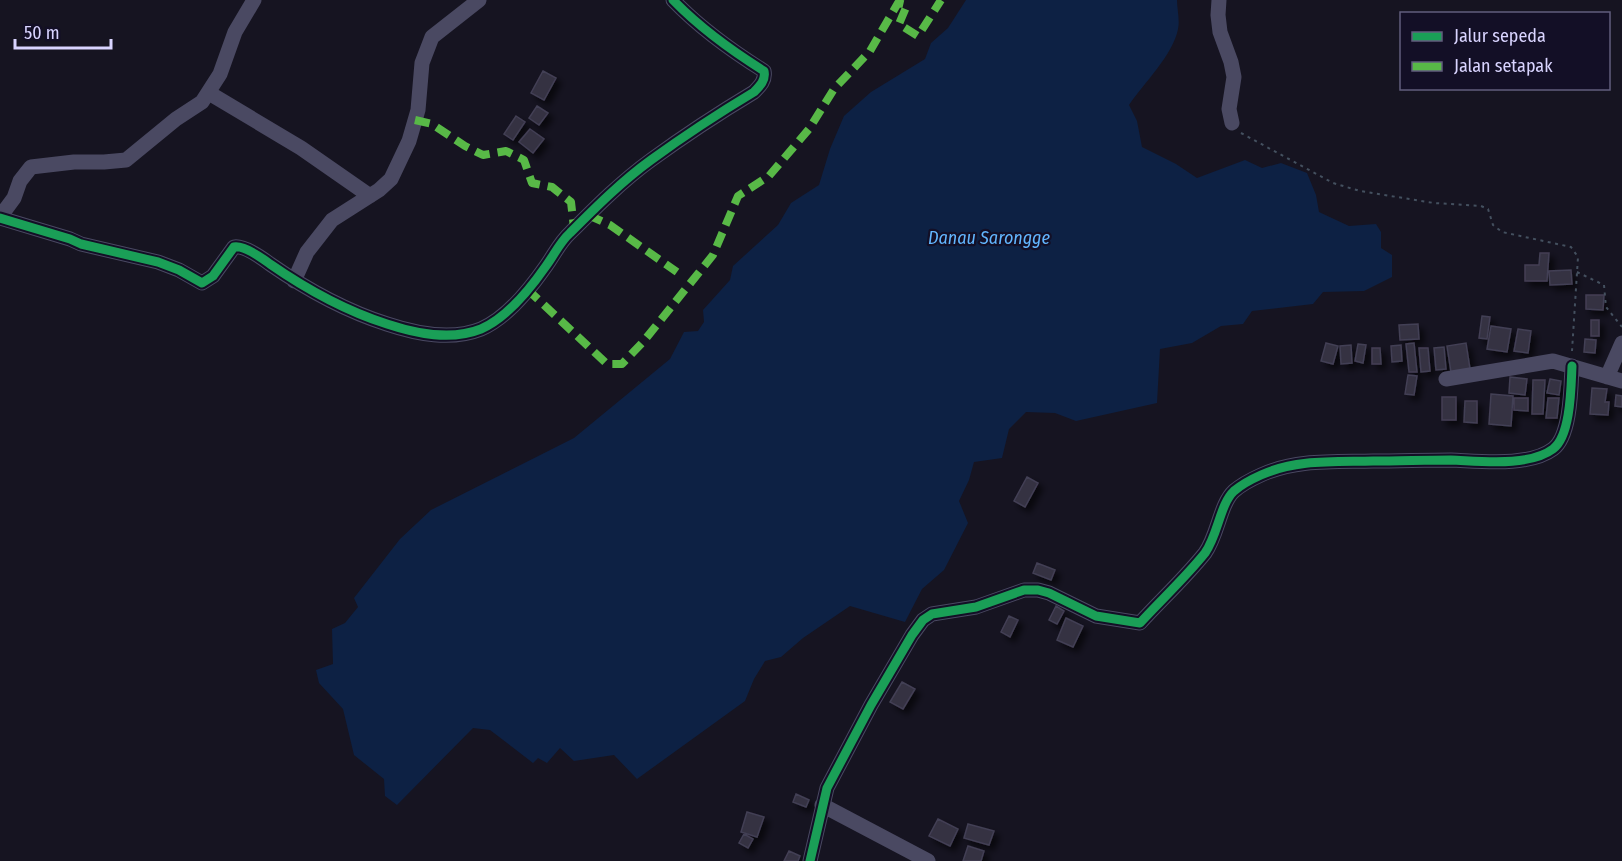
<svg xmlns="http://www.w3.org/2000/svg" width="1622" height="861" font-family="'Fira Sans Condensed',sans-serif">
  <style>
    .water { fill: #0d2144 }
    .building { fill: #343243; stroke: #433f54; stroke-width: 1.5; filter: url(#shadow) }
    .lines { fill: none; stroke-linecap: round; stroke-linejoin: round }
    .path { stroke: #44505f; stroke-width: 2; stroke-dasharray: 3 4.5; stroke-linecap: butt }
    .street { stroke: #4a4962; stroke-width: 15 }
    .quiet { stroke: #58b947; stroke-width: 8; stroke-dasharray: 15 8; stroke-linecap: butt }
    .cycleway-casing { stroke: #130f26; stroke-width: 13 }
    .cycleway { stroke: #1a9f57; stroke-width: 9 }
    .labels { text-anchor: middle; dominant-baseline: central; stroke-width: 4.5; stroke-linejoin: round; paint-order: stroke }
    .water-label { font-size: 18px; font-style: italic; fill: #62b6ff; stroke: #130f26 }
  </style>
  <defs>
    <filter id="shadow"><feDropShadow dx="5" dy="5" stdDeviation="3" flood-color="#0009"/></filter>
  </defs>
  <rect width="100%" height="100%" fill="#161421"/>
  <!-- water -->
  <path class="water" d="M 966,0 L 1177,0 C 1177,9 1180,20 1178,29 C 1173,55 1144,83 1129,105 L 1137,121 L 1142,147 L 1176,164 L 1197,178 L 1245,160 L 1262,168 L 1281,163 L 1307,173 L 1316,195 L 1319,212 L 1349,226 L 1376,224 L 1381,232 L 1381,248 L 1392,255 L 1392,277 L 1364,291 L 1323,292 L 1313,304 L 1252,311 L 1243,324 L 1221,326 L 1192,343 L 1160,349 L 1157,403 L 1076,421 L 1055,413 L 1026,412 L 1009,429 L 1002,458 L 974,462 L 969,480 L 959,501 L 968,523 L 944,570 L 922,589 L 905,622 L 850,606 L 803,638 L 781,657 L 765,661 L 754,679 L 745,701 L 637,779 L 614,755 L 574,761 L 560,748 L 547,763 L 538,758 L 533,763 L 490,730 L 473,728 L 397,805 L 385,796 L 384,779 L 354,755 L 343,709 L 319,683 L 316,670 L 333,664 L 332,629 L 345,623 L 358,607 L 354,598 L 400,539 L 431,510 L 574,438 L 670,359 L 684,332 L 698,331 L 704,322 L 703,310 L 730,280 L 733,266 L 778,225 L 791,203 L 819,185 L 830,149 L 844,116 L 871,92 L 925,59 L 931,43 L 948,28 Z"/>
  <!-- building -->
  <path class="building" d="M 543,71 L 556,78 L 544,100 L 531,93 Z
    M 537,106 L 548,113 L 539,125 L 529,118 Z
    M 516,116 L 525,122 L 513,140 L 504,134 Z
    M 530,129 L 544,139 L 533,153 L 519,142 Z
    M 1540,253 L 1549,253 L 1547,281 L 1525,281 L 1525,265 L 1539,265 Z
    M 1571,270 L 1572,284 L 1550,285 L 1549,271 Z
    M 1586,295 L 1604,295 L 1603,310 L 1586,309 Z
    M 1482,316 L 1490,317 L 1487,339 L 1479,338 Z
    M 1591,320 L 1599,320 L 1599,336 L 1591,336 Z
    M 1418,324 L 1419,339 L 1400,340 L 1399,325 Z
    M 1491,326 L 1511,329 L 1507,352 L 1487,349 Z
    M 1518,329 L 1531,331 L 1528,353 L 1514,351 Z
    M 1585,339 L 1596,340 L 1595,353 L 1584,352 Z
    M 1326,343 L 1338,346 L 1333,364 L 1321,361 Z
    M 1414,343 L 1417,372 L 1409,372 L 1406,344 Z
    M 1466,343 L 1470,369 L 1451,372 L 1447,346 Z
    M 1358,344 L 1366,345 L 1363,363 L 1355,361 Z
    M 1351,345 L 1352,363 L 1341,364 L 1340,346 Z
    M 1401,345 L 1402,361 L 1392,362 L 1391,346 Z
    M 1444,347 L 1446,369 L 1436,370 L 1434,348 Z
    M 1372,348 L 1380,348 L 1381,364 L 1372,364 Z
    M 1419,348 L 1428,348 L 1430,371 L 1421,372 Z
    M 1408,375 L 1417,376 L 1414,395 L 1405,394 Z
    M 1510,377 L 1527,379 L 1525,395 L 1509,393 Z
    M 1550,379 L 1561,381 L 1559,395 L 1547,393 Z
    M 1533,380 L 1545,380 L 1543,414 L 1532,414 Z
    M 1592,388 L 1607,389 L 1605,402 L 1609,402 L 1608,415 L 1590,414 Z
    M 1491,394 L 1513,396 L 1511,426 L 1489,424 Z
    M 1616,395 L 1622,396 L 1622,407 L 1615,406 Z
    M 1442,397 L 1456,397 L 1456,420 L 1442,420 Z
    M 1514,398 L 1528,398 L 1528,411 L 1514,410 Z
    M 1548,398 L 1559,398 L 1557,418 L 1546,418 Z
    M 1465,401 L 1477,401 L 1477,423 L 1464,422 Z
    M 1027,477 L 1038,483 L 1025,507 L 1014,501 Z
    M 1037,563 L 1055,570 L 1051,580 L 1033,573 Z
    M 1056,606 L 1064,611 L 1057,624 L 1049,620 Z
    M 1009,616 L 1018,620 L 1010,637 L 1001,632 Z
    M 1066,618 L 1083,626 L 1073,647 L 1057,640 Z
    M 902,682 L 915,689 L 903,709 L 890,702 Z
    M 796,794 L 809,800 L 806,807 L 793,802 Z
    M 747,812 L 764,817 L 757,837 L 741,832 Z
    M 938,819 L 958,829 L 950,846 L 929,836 Z
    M 968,824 L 994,831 L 989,845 L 964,838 Z
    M 744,834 L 753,839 L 748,848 L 739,843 Z
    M 968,846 L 984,851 L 981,861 L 963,861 Z
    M 789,851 L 800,856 L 798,861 L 784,861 Z"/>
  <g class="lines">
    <!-- path -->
    <path class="path" d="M 1241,133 L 1333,183 L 1360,191 L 1434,203 L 1481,206 L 1488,209 L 1493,225 L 1502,232 L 1571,247 L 1578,257 L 1572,351
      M 1577,272 L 1604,285 L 1606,307 L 1622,327"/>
    <!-- street -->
    <path class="street" d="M 1219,0 L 1218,15 L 1220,32 L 1231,62 L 1234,77 L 1229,109 L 1232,123
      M 209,93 L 301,148 L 370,196
      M 0,217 L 14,198 L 20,181 L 31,167 L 74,162 L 104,162 L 126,160 L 176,119 L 202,102 L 220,74 L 235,32 L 254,0
      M 0,218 L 70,239 L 81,244 L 158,262 L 179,270 L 202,283 L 213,276 L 234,247 C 244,245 262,258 270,264 C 306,289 346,311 387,324 C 417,334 451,341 481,329 C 507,318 530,289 546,266 C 554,255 560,242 570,233 C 596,207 622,181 651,160 C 684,136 719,113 754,92 C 760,86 766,80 764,71 C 732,51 699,27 673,0
      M 294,281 L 307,252 L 332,220 L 379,190 L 391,179 L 409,141 L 418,110 L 422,63 L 432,37 L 479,0
      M 1607,377 L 1622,343
      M 1446,379 L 1553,361 L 1622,381
      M 822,805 L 928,861
      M 810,861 L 827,788 L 871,705 L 912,635 L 923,620 L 932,614 L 976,607 L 1024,590 L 1038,590 L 1049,593 L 1096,616 L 1140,623 C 1161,600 1185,578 1205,553 C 1218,535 1220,504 1234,491 C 1241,485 1252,479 1261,475 C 1296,459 1335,462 1373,461 C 1399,461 1425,460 1451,460 C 1480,461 1529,467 1553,449 C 1571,436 1571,386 1572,366"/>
    <!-- quiet -->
    <path class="quiet" d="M 415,120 L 432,124 L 465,146 L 483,155 L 506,151 L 524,160 L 532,183 L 552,187 L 571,202 L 574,228
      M 588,215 L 610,225 L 677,272
      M 527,289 L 607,364 L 622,364 L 643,342 L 713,255 L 738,196 L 769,176 L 809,129 L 834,89 L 870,51 L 898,3 L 907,5 L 899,24 L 918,36 L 941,0"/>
    <defs>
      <path id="cycleway" d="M 0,218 L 70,239 L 81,244 L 158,262 L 179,270 L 202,283 L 213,276 L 234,247 C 244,245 262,258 270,264 C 306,289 346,311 387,324 C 417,334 451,341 481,329 C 507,318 530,289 546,266 C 554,255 560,242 570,233 C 596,207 622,181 651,160 C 684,136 719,113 754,92 C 760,86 766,80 764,71 C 732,51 699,27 673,0
        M 810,861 L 827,788 L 871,705 L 912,635 L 923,620 L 932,614 L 976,607 L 1024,590 L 1038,590 L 1049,593 L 1096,616 L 1140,623 C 1161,600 1185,578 1205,553 C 1218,535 1220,504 1234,491 C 1241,485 1252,479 1261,475 C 1296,459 1335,462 1373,461 C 1399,461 1425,460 1451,460 C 1480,461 1529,467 1553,449 C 1571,436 1571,386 1572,366"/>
    </defs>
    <!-- cycleway casing -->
    <use href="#cycleway" class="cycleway-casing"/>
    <!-- cycleway -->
    <use href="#cycleway" class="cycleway"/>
  </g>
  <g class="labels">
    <!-- water labels -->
    <g class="water-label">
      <text x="989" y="238">Danau Sarongge</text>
    </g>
  </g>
  <!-- legend -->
  <rect x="1400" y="12" width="210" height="78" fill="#130f26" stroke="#625e7d" stroke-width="1.5"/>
  <rect x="1412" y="32" width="30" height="9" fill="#1a9f57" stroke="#625e7d" stroke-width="1.5"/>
  <text x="1454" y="42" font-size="18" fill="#d9d4ff">Jalur sepeda</text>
  <rect x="1412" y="62" width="30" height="9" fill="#58b947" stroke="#625e7d" stroke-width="1.5"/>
  <text x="1454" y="72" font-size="18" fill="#d9d4ff">Jalan setapak</text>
  <!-- scale -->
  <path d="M15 39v9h96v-9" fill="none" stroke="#d9d4ff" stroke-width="3"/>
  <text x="24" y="39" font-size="18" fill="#d9d4ff" stroke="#130f26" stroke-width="4.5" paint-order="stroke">50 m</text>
</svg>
